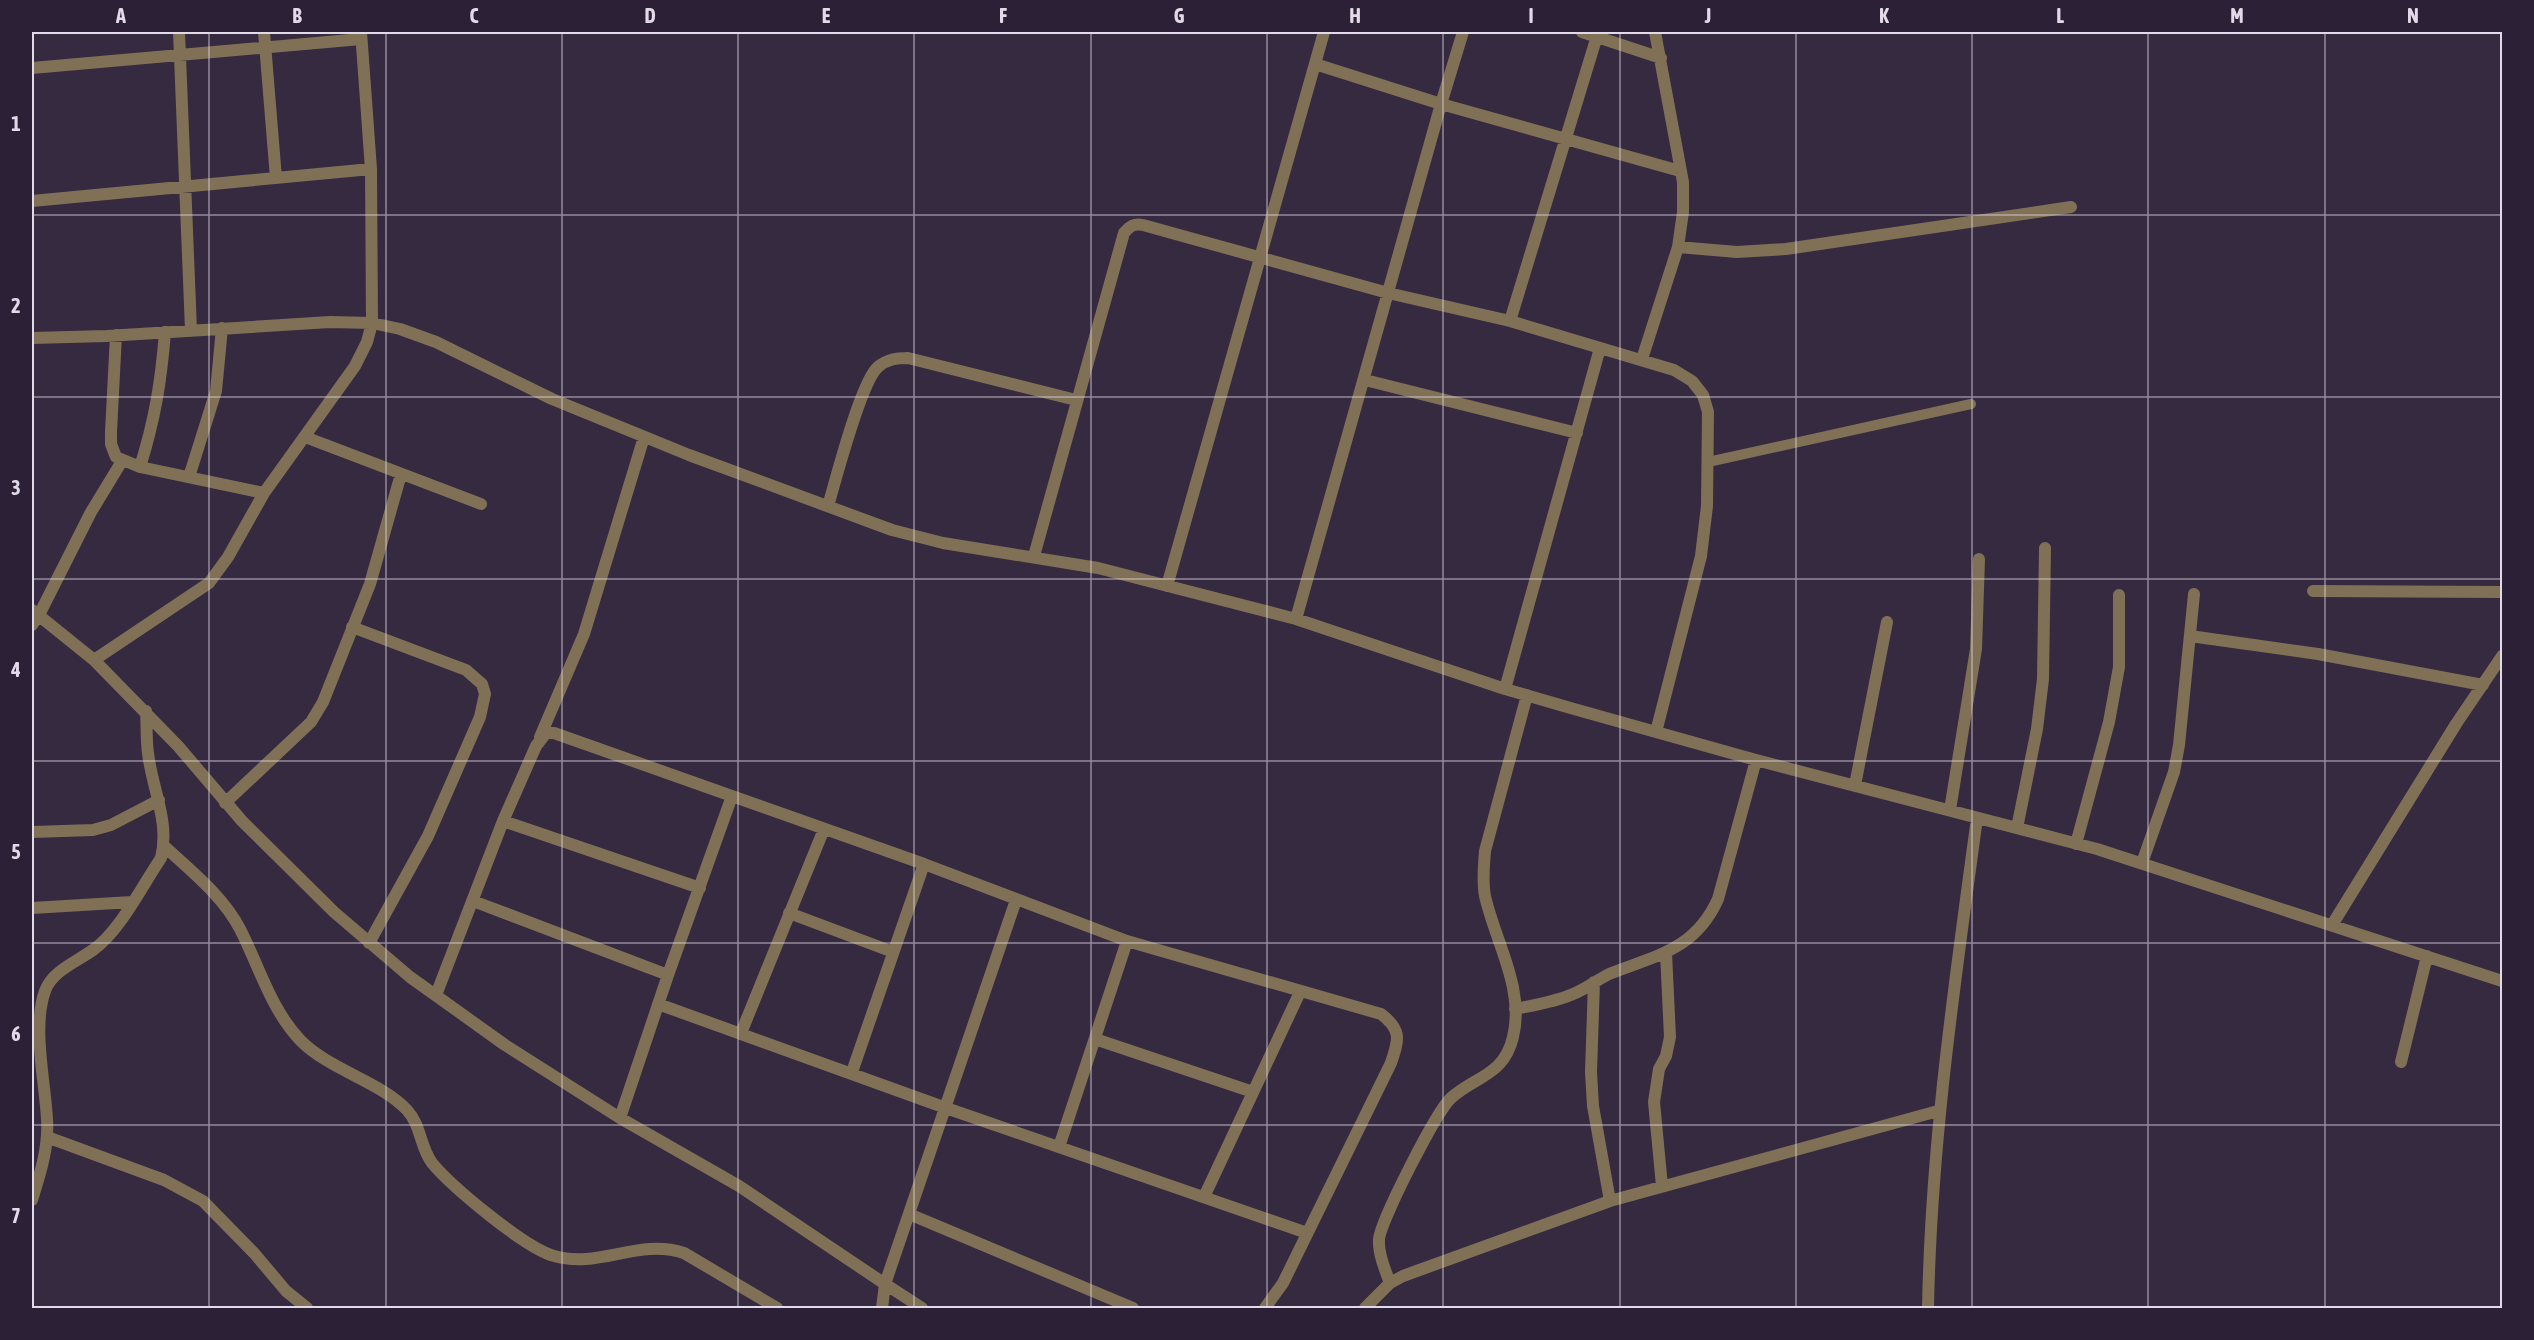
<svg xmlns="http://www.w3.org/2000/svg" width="2534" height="1340" font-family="'Asap Condensed',sans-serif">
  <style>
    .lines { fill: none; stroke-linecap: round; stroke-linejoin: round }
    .lane { stroke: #807056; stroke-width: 10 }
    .street { stroke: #807056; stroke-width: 12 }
    .grid { fill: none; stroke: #e1dae8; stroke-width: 1.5; stroke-opacity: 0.55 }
    .neatline { fill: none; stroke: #e1dae8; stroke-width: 2 }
    .grid-label { font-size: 20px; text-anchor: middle; font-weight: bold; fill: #e1dae8 }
  </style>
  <rect width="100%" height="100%" fill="#352a40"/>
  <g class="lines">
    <!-- lane -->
    <path class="lane" d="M 1708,462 L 1971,404"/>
    <!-- street -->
    <path class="street" d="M 179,32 L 191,330
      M 264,32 L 276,178
      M 1582,32 L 1661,58
      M 1315,64 L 1441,104 L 1680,171
      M 32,68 L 361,39
      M 32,201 L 371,169
      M 1678,247 L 1737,252 L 1786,249 L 2071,207
      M 1510,321 L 1597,36
      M 116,335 L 111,432 L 111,444 L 116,457 L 140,467 L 264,493
      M 32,338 L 107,336 L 330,322 L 372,323 L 400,329 L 436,342 L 552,399 L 689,455 L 892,530 L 943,543 L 1098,568 L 1296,619 L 1505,689 L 1574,709 L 1756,760 L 2097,849 L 2502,981
      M 1642,359 L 1678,247 L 1683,212 L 1683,182 L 1655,32
      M 1365,380 L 1577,433
      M 305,437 L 481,504
      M 140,467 C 155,419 161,382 165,332
      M 189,477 L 216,391 L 222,328
      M 828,506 C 836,479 861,381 878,367 C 887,359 897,358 908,358 L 1076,400
      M 1034,556 L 1124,233 C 1130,226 1134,223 1143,225 L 1388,293 L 1510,321 L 1674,370 L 1692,381 L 1703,395 L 1708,412 L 1707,506 L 1701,556 L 1656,732
      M 1167,586 L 1324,32
      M 2313,591 L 2502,592
      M 32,610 L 94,660 L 178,746 L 242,821 L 334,912 L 410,977 L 505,1045 L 620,1118 L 739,1186 L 885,1284 L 882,1308
      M 1296,619 L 1441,104 L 1463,32
      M 32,625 L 39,615 L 91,512 L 122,461
      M 352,627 L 466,670 L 482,684 L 485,694 L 480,717 L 428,836 L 369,943
      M 2190,636 L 2318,654 L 2483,685
      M 94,660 L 209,583 L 228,557 L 264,493 L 355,366 L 367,342 L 372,323 L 371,169 L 361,32
      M 1505,689 L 1600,348
      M 540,737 L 584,634 L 644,437
      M 1855,785 L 1887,622
      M 225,803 L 311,722 L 323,702 L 370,584 L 401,474
      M 1950,810 L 1976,649 L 1979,559
      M 503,821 L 700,888
      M 2017,828 L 2037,729 L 2043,679 L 2045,548
      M 32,832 L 93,830 L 111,825 L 159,800
      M 2076,844 L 2109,722 L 2119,667 L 2119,595
      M 164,846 C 191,871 223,896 240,929 C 259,966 271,1010 301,1041 C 330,1070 381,1082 407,1110 C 421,1125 420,1147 432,1163 C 452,1187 525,1248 554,1256 C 599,1269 638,1238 684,1253 L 777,1308
      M 2142,863 L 2174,772 L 2179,745 L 2194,594
      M 473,901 L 668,975
      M 32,908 L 132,902
      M 789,913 L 893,952
      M 2332,925 L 2456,724 L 2502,656
      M 1594,982 L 1591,1072 L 1593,1106 L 1610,1201
      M 436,995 L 503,821 L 536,746 L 546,733 L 554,733 L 924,864 L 1127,941 L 1381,1014 C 1402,1030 1399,1039 1391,1063 L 1283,1283 L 1265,1308
      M 658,1004 L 946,1108 L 1307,1233
      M 1515,1009 C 1535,1005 1555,1002 1573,994 C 1586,989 1597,980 1609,974 C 1657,955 1695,950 1718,899 L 1756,760
      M 741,1033 L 824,829
      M 1095,1039 L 1253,1092
      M 2401,1062 L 2427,956
      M 852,1072 L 924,864
      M 620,1118 L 668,975 L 732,796
      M 47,1137 L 164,1180 L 203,1201 L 254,1253 L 286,1291 L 307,1308
      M 1059,1147 L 1127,941
      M 1662,1186 L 1654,1102 L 1659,1069 L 1666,1056 L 1670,1037 L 1666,953
      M 1204,1197 L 1300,992
      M 32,1200 C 40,1174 49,1147 47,1119 C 45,1081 32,1027 45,991 C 52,971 76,962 93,950 C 120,931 142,886 161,858 C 170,821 152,789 148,753 C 146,739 147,725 146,711
      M 909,1214 L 1133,1308
      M 1390,1283 C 1385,1270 1378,1253 1379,1239 C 1381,1220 1436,1112 1451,1098 C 1475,1076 1504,1076 1513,1037 C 1525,989 1495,941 1485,896 C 1482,881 1484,865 1485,851 L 1527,695
      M 922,1308 L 885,1284 L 1016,900
      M 1365,1308 L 1390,1283 L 1403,1276 L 1610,1201 L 1938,1111
      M 1928,1308 C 1931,1143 1955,981 1977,818"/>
  </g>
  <!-- grid -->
  <path class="grid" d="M 209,32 L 209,1308M 386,32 L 386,1308M 562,32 L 562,1308M 738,32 L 738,1308M 914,32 L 914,1308M 1091,32 L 1091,1308M 1267,32 L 1267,1308M 1443,32 L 1443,1308M 1620,32 L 1620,1308M 1796,32 L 1796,1308M 1972,32 L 1972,1308M 2148,32 L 2148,1308M 2325,32 L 2325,1308M 32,215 L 2502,215M 32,397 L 2502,397M 32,579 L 2502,579M 32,761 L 2502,761M 32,943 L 2502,943M 32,1125 L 2502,1125"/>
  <!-- border -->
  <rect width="2534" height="1340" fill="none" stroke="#2b2036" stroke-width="66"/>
  <rect x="33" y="33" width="2468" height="1274" class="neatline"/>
  <g class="grid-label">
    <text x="121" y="23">A</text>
    <text x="297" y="23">B</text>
    <text x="474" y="23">C</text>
    <text x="650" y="23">D</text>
    <text x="826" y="23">E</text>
    <text x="1003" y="23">F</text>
    <text x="1179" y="23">G</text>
    <text x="1355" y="23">H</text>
    <text x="1531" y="23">I</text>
    <text x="1708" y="23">J</text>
    <text x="1884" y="23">K</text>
    <text x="2060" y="23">L</text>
    <text x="2237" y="23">M</text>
    <text x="2413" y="23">N</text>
    <text x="16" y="131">1</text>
    <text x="16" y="313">2</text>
    <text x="16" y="495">3</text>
    <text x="16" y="677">4</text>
    <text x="16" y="859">5</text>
    <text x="16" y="1041">6</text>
    <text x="16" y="1223">7</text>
  </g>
</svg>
